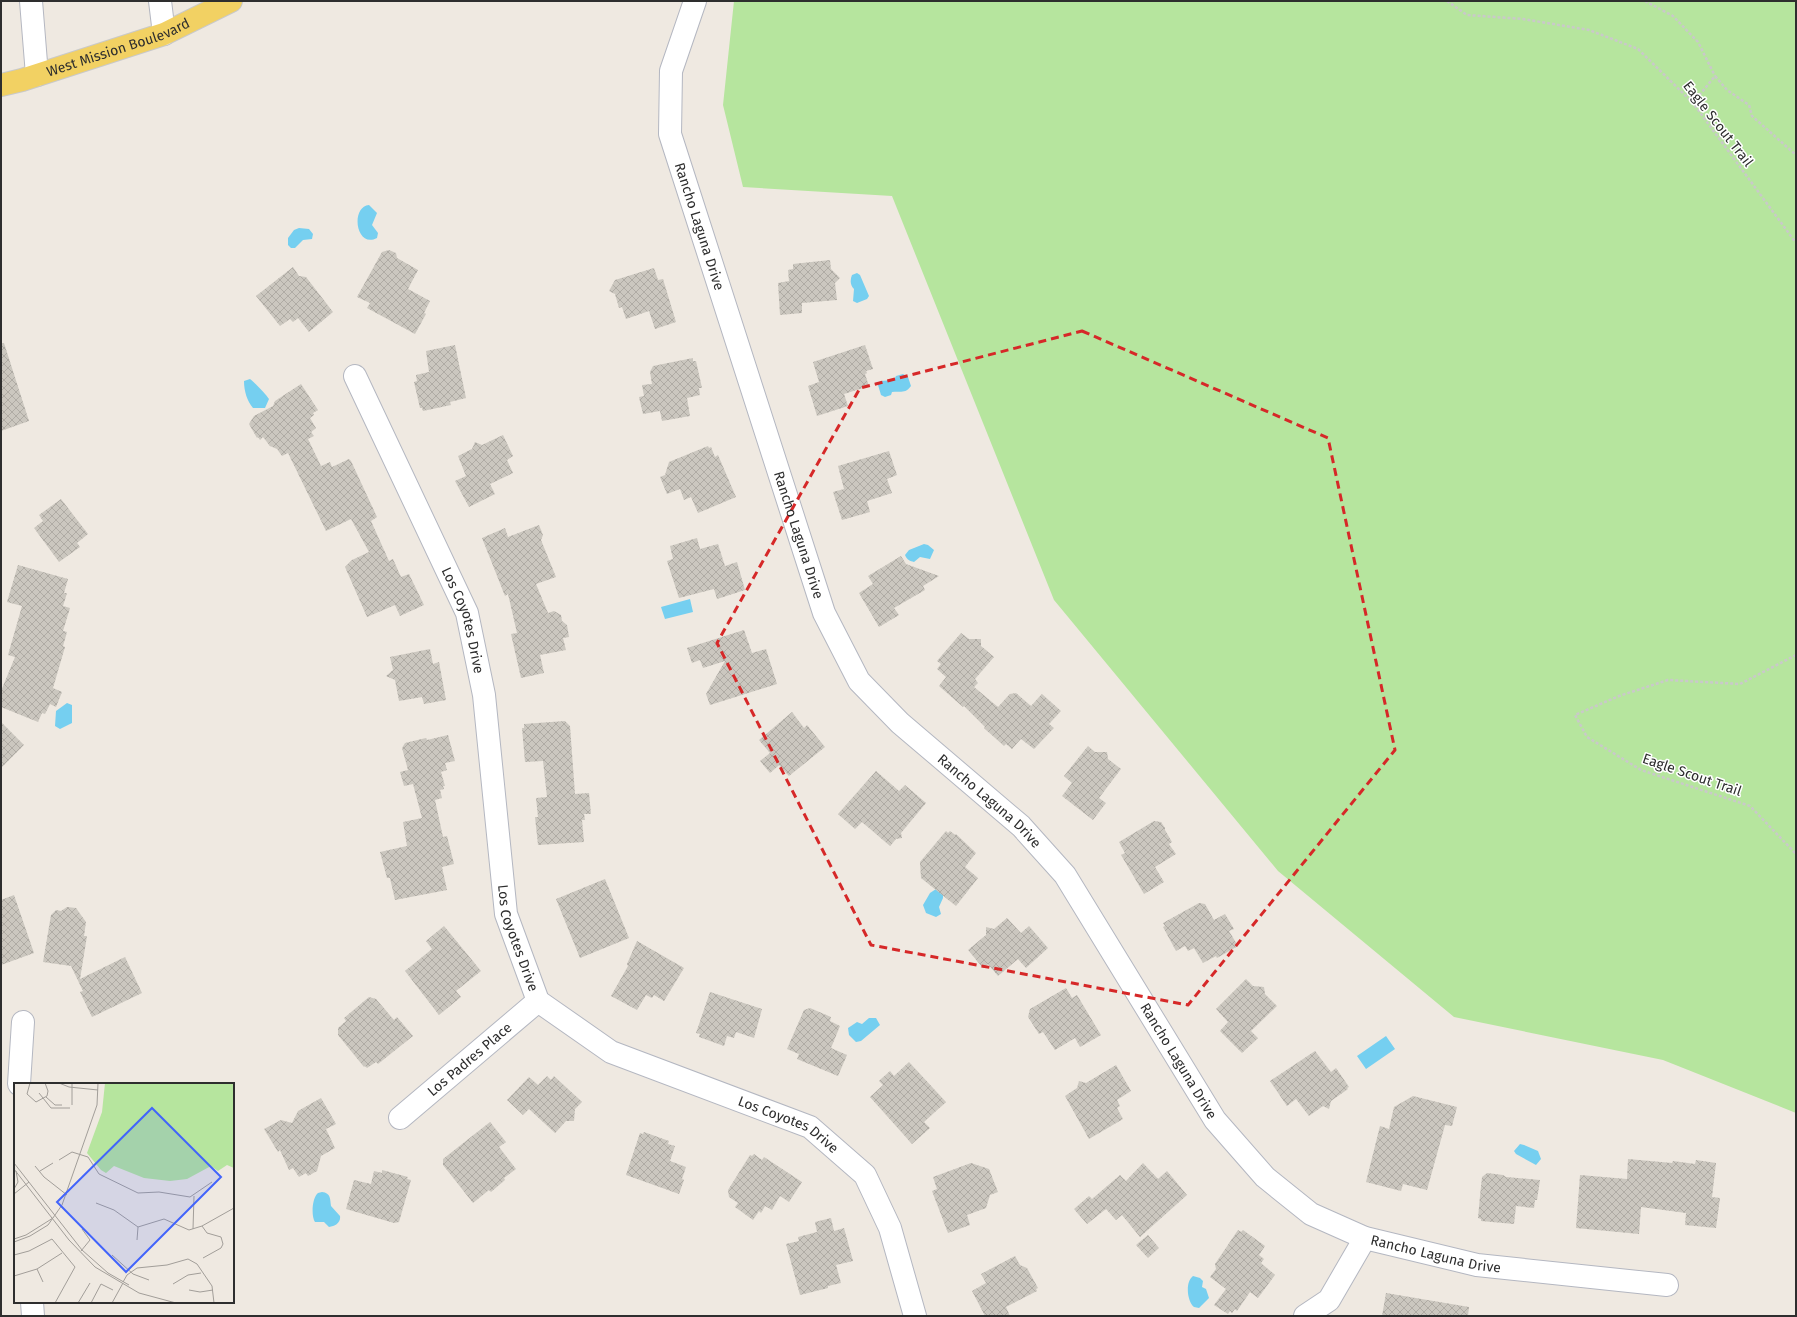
<svg xmlns="http://www.w3.org/2000/svg" width="1797" height="1317" font-family="'Fira Sans',sans-serif">
  <style>
    .grass { fill: #b6e59e }
    .water { fill: #75cff0 }
    .building { fill: url(#building-cross-hatch) }
    .lines { fill: none; stroke-linecap: round; stroke-linejoin: round }
    .minor-casing { stroke: #b4b7c1; stroke-width: 24 }
    .major-casing { stroke: #c9c9c9; stroke-width: 24 }
    .path { stroke: #c9c9c9; stroke-width: 2.5; stroke-dasharray: 3 2; stroke-linecap: butt }
    .minor { stroke: #fff; stroke-width: 22 }
    .major { stroke: #f2d163; stroke-width: 22 }
    .marked { fill: none; stroke: #d62828; stroke-width: 3; stroke-dasharray: 8 5; stroke-linejoin: round }
    .labels { text-anchor: middle; dominant-baseline: central; stroke-width: 3; stroke-linejoin: round; paint-order: stroke }
    .street-label { font-size: 14px; fill: #2e2e2e; stroke: #fff }
    .inset-road { fill: none; stroke: #a29e99; stroke-width: 1 }
    .view { fill: #4264fb; fill-opacity: 0.15; stroke: #4264fb; stroke-width: 2 }
    .inset-edge { fill: none; stroke: #2e2e2e; stroke-width: 2 }
  </style>
  <defs>
    <pattern id="building-cross-hatch" width="8" height="8" patternUnits="userSpaceOnUse"><rect width="8" height="8" fill="#cbc7bf"/><path d="M0 0l8 8M0 8l8-8" fill="none" stroke="#afaba4"/></pattern>
  </defs>
  <rect width="100%" height="100%" fill="#efe9e1"/>
  <!-- grass -->
  <path class="grass" d="M 734,1 L 1796,1 L 1796,1113 L 1663,1060 L 1454,1017 L 1278,871 L 1054,600 L 892,196 L 743,187 L 723,105 Z"/>
  <!-- water -->
  <path class="water" d="M 369,205 L 377,213 L 372,225 L 378,233 L 377,238 C 356,249 350,207 369,205 Z
    M 299,228 L 309,229 L 313,234 L 312,239 L 303,240 L 295,248 L 291,248 L 288,245 L 288,238 L 294,230 Z
    M 857,273 L 860,275 L 869,296 L 867,299 L 857,303 L 853,301 L 854,289 C 850,285 850,280 852,275 Z
    M 903,374 L 908,377 L 911,386 C 905,394 901,391 892,392 L 891,395 L 885,397 L 881,395 L 878,385 L 880,381 L 894,380 L 896,376 Z
    M 250,379 C 255,383 266,394 269,399 L 265,408 L 253,408 C 247,401 244,391 244,381 Z
    M 924,544 L 928,545 L 934,550 L 930,559 L 920,557 L 914,562 C 910,561 907,560 905,555 L 909,550 Z
    M 690,599 L 693,612 L 665,619 L 661,607 Z
    M 67,703 L 72,705 L 72,723 L 60,729 L 55,726 L 56,711 Z
    M 936,889 L 943,894 L 943,898 L 939,907 L 941,914 L 936,917 L 926,913 L 923,905 L 930,893 Z
    M 869,1018 L 876,1018 L 880,1025 L 861,1041 L 856,1042 L 849,1035 L 848,1028 L 857,1022 L 862,1024 Z
    M 1386,1036 L 1395,1049 L 1366,1069 L 1357,1056 Z
    M 1520,1144 L 1524,1145 L 1538,1151 L 1541,1159 L 1536,1165 L 1516,1154 L 1514,1151 Z
    M 322,1192 C 331,1193 330,1199 331,1206 L 340,1216 C 341,1223 335,1226 329,1227 L 324,1222 L 315,1222 C 311,1216 312,1198 318,1193 Z
    M 1193,1276 L 1200,1278 L 1203,1281 L 1202,1287 L 1206,1289 L 1209,1298 L 1199,1308 L 1194,1307 C 1187,1301 1185,1282 1193,1276 Z"/>
  <!-- building -->
  <path class="building" d="M 389,250 L 396,253 L 397,258 L 418,270 L 408,289 L 430,301 L 424,313 L 426,314 L 415,334 L 367,308 L 370,303 L 357,297 L 382,252 Z
    M 830,260 L 831,269 L 840,278 L 835,283 L 837,300 L 802,303 L 802,313 L 780,315 L 778,283 L 789,281 L 788,270 L 793,269 L 793,264 Z
    M 293,267 L 299,276 L 306,277 L 333,312 L 309,332 L 298,318 L 293,322 L 290,319 L 280,326 L 256,296 Z
    M 654,268 L 658,280 L 663,279 L 676,322 L 655,329 L 649,311 L 626,319 L 622,307 L 619,308 L 615,294 L 609,291 L 615,280 Z
    M 1,343 L 4,343 L 29,421 L 1,431 Z
    M 455,345 L 466,398 L 450,402 L 451,405 L 423,411 L 422,408 L 420,408 L 414,382 L 417,381 L 416,375 L 429,372 L 426,351 Z
    M 865,345 L 873,369 L 866,371 L 867,373 L 865,374 L 869,386 L 844,394 L 848,406 L 817,416 L 808,386 L 819,382 L 813,362 Z
    M 693,358 L 693,361 L 696,361 L 702,388 L 699,388 L 700,395 L 687,398 L 690,416 L 662,421 L 660,411 L 643,414 L 639,397 L 644,396 L 642,385 L 652,384 L 650,372 L 653,366 Z
    M 301,384 L 318,410 L 313,413 L 314,415 L 310,418 L 316,428 L 311,432 L 314,436 L 308,439 L 321,466 L 330,462 L 332,467 L 349,459 L 351,461 L 377,517 L 371,521 L 389,561 L 393,559 L 401,577 L 409,574 L 424,605 L 400,616 L 395,605 L 367,617 L 345,567 L 352,560 L 369,552 L 351,519 L 326,531 L 288,453 L 282,456 L 277,449 L 270,446 L 263,437 L 260,440 L 258,437 L 257,438 L 249,424 L 254,416 L 273,406 L 275,401 Z
    M 503,435 L 513,456 L 507,460 L 513,473 L 490,484 L 495,494 L 469,507 L 455,481 L 466,476 L 458,456 L 472,449 L 475,442 L 482,445 Z
    M 708,446 L 709,448 L 711,447 L 715,457 L 718,455 L 736,497 L 698,513 L 691,497 L 684,500 L 680,489 L 667,494 L 660,477 L 665,475 L 669,462 Z
    M 889,451 L 897,475 L 887,479 L 892,493 L 867,501 L 870,512 L 842,520 L 833,492 L 844,489 L 838,466 Z
    M 61,499 L 88,534 L 77,543 L 80,547 L 59,562 L 34,528 L 43,521 L 39,515 Z
    M 539,525 L 543,535 L 541,540 L 556,577 L 536,584 L 548,613 L 554,611 L 561,615 L 562,621 L 567,625 L 569,637 L 563,638 L 566,650 L 540,655 L 544,673 L 521,678 L 511,634 L 517,633 L 508,594 L 505,596 L 482,538 L 505,528 L 508,537 Z
    M 697,538 L 700,549 L 718,544 L 725,566 L 737,562 L 745,590 L 717,599 L 714,589 L 679,598 L 667,561 L 673,559 L 670,546 Z
    M 901,556 L 906,564 L 939,576 L 923,586 L 925,590 L 894,608 L 899,615 L 879,627 L 859,593 L 873,584 L 868,576 Z
    M 18,565 L 68,579 L 64,593 L 67,593 L 63,606 L 70,608 L 63,631 L 67,632 L 63,646 L 65,647 L 53,688 L 62,692 L 56,707 L 50,704 L 45,714 L 42,713 L 38,722 L 1,707 L 1,691 L 15,657 L 8,655 L 22,606 L 7,602 Z
    M 744,630 L 752,653 L 766,649 L 777,684 L 710,705 L 706,694 L 725,661 L 703,668 L 700,660 L 692,663 L 687,648 Z
    M 961,633 L 969,639 L 981,639 L 981,646 L 994,657 L 975,679 L 978,683 L 974,687 L 998,707 L 1010,694 L 1016,693 L 1031,706 L 1042,694 L 1061,711 L 1049,724 L 1054,728 L 1034,749 L 1021,739 L 1012,749 L 1006,744 L 1004,746 L 984,728 L 985,727 L 964,706 L 963,707 L 939,686 L 946,677 L 937,669 L 941,664 L 937,661 Z
    M 430,649 L 433,664 L 439,662 L 446,700 L 424,704 L 422,697 L 399,701 L 395,680 L 386,676 L 393,670 L 390,657 Z
    M 792,712 L 804,728 L 807,725 L 825,747 L 789,776 L 779,765 L 770,773 L 760,761 L 770,753 L 759,740 Z
    M 565,721 L 570,726 L 575,794 L 589,793 L 591,814 L 584,814 L 585,820 L 582,820 L 584,842 L 538,845 L 535,817 L 538,817 L 536,798 L 547,797 L 543,761 L 525,762 L 522,728 L 524,728 L 524,724 Z
    M 1,722 L 24,745 L 1,768 Z
    M 448,735 L 455,761 L 445,763 L 447,770 L 441,772 L 445,786 L 443,786 L 444,789 L 440,790 L 442,798 L 435,800 L 443,837 L 447,836 L 454,864 L 442,867 L 447,890 L 395,900 L 390,878 L 387,878 L 380,852 L 407,846 L 403,822 L 422,818 L 413,784 L 404,786 L 400,772 L 408,770 L 402,748 L 405,743 L 426,738 L 427,740 Z
    M 1088,746 L 1095,752 L 1107,752 L 1108,759 L 1121,769 L 1099,798 L 1106,803 L 1093,820 L 1062,796 L 1072,783 L 1064,776 Z
    M 876,771 L 899,791 L 905,785 L 926,803 L 901,833 L 902,838 L 896,839 L 890,846 L 862,822 L 855,829 L 838,814 Z
    M 1154,821 L 1161,822 L 1165,828 L 1165,830 L 1172,842 L 1169,844 L 1176,854 L 1155,867 L 1164,882 L 1144,894 L 1121,855 L 1125,853 L 1119,842 Z
    M 946,831 L 948,833 L 950,831 L 955,835 L 956,834 L 976,853 L 965,867 L 978,878 L 956,906 L 921,878 L 920,862 Z
    M 605,879 L 629,938 L 580,958 L 556,899 Z
    M 14,895 L 34,953 L 1,965 L 1,900 Z
    M 1199,903 L 1205,904 L 1214,920 L 1225,914 L 1234,929 L 1229,931 L 1238,946 L 1217,958 L 1216,956 L 1203,963 L 1194,948 L 1188,951 L 1185,946 L 1176,951 L 1163,927 L 1165,926 L 1163,923 Z
    M 67,907 L 76,908 L 86,922 L 84,936 L 87,936 L 80,979 L 125,957 L 142,993 L 92,1017 L 80,992 L 83,991 L 71,966 L 43,962 L 51,915 L 56,910 L 61,911 Z
    M 1007,918 L 1021,933 L 1029,926 L 1048,948 L 1026,968 L 1018,959 L 998,976 L 988,964 L 983,968 L 968,950 L 986,935 L 986,927 L 994,929 Z
    M 444,926 L 481,971 L 456,991 L 461,997 L 439,1015 L 405,971 L 432,949 L 426,941 Z
    M 637,941 L 684,968 L 664,1001 L 654,995 L 652,998 L 646,995 L 637,1010 L 611,996 L 628,966 L 627,964 Z
    M 1246,979 L 1253,986 L 1264,987 L 1265,994 L 1277,1006 L 1251,1031 L 1258,1038 L 1242,1053 L 1220,1031 L 1228,1022 L 1216,1009 Z
    M 1066,988 L 1072,998 L 1077,995 L 1101,1035 L 1080,1047 L 1075,1038 L 1055,1050 L 1043,1032 L 1039,1034 L 1028,1017 L 1030,1009 Z
    M 710,992 L 762,1009 L 754,1038 L 736,1032 L 734,1038 L 727,1036 L 724,1046 L 699,1037 L 700,1034 L 696,1033 Z
    M 369,997 L 376,999 L 394,1020 L 397,1017 L 413,1036 L 378,1064 L 376,1062 L 367,1068 L 365,1066 L 364,1067 L 338,1035 L 338,1028 L 346,1021 L 344,1018 Z
    M 810,1008 L 831,1017 L 830,1021 L 840,1026 L 831,1048 L 847,1055 L 838,1076 L 797,1059 L 799,1054 L 787,1049 L 804,1010 Z
    M 1315,1051 L 1331,1072 L 1336,1068 L 1349,1087 L 1347,1088 L 1348,1089 L 1331,1101 L 1329,1109 L 1323,1106 L 1309,1116 L 1296,1099 L 1287,1106 L 1270,1081 Z
    M 909,1062 L 946,1102 L 924,1122 L 930,1128 L 912,1144 L 870,1097 L 883,1085 L 879,1081 L 890,1071 L 894,1076 Z
    M 1116,1065 L 1131,1091 L 1117,1100 L 1120,1106 L 1117,1108 L 1123,1119 L 1089,1139 L 1065,1096 L 1077,1088 L 1079,1081 L 1086,1083 Z
    M 547,1076 L 551,1080 L 554,1076 L 582,1102 L 575,1109 L 574,1121 L 566,1121 L 555,1133 L 529,1109 L 523,1115 L 507,1100 L 529,1077 L 538,1085 Z
    M 1413,1096 L 1457,1107 L 1452,1126 L 1445,1125 L 1427,1190 L 1403,1184 L 1401,1191 L 1366,1182 L 1380,1126 L 1389,1129 L 1394,1107 Z
    M 321,1098 L 336,1124 L 326,1129 L 335,1148 L 321,1156 L 317,1171 L 308,1176 L 306,1173 L 299,1177 L 293,1168 L 289,1170 L 280,1150 L 278,1152 L 264,1129 L 281,1120 L 292,1123 L 298,1111 Z
    M 490,1122 L 506,1142 L 499,1147 L 516,1169 L 504,1178 L 505,1180 L 491,1192 L 489,1190 L 473,1203 L 443,1165 L 443,1159 Z
    M 644,1132 L 669,1141 L 668,1144 L 675,1146 L 670,1161 L 686,1167 L 682,1179 L 684,1180 L 679,1194 L 626,1175 L 640,1133 L 643,1134 Z
    M 754,1154 L 762,1160 L 764,1157 L 802,1182 L 789,1202 L 780,1196 L 772,1210 L 765,1206 L 761,1213 L 759,1211 L 753,1220 L 735,1207 L 738,1203 L 729,1197 L 728,1190 L 750,1155 L 752,1156 Z
    M 1628,1159 L 1672,1163 L 1673,1161 L 1695,1164 L 1696,1160 L 1716,1163 L 1712,1197 L 1720,1198 L 1716,1228 L 1685,1225 L 1686,1213 L 1641,1207 L 1639,1234 L 1576,1228 L 1580,1175 L 1627,1179 Z
    M 971,1163 L 989,1169 L 998,1192 L 990,1195 L 986,1208 L 967,1215 L 970,1225 L 948,1233 L 932,1191 L 937,1189 L 933,1177 Z
    M 1143,1163 L 1158,1179 L 1167,1171 L 1187,1195 L 1140,1237 L 1122,1215 L 1116,1220 L 1106,1209 L 1087,1224 L 1074,1209 L 1089,1196 L 1092,1199 L 1120,1175 L 1126,1181 Z
    M 382,1170 L 408,1177 L 407,1179 L 411,1180 L 399,1222 L 394,1223 L 346,1209 L 354,1180 L 371,1184 L 374,1171 L 382,1173 Z
    M 1487,1173 L 1503,1175 L 1506,1177 L 1540,1180 L 1537,1200 L 1535,1200 L 1534,1208 L 1516,1206 L 1514,1224 L 1481,1221 L 1481,1219 L 1478,1218 L 1480,1196 L 1482,1177 Z
    M 831,1218 L 834,1231 L 844,1228 L 853,1261 L 836,1265 L 841,1283 L 828,1286 L 828,1288 L 800,1295 L 786,1244 L 799,1241 L 798,1237 L 817,1232 L 815,1222 Z
    M 1238,1230 L 1241,1232 L 1243,1230 L 1265,1246 L 1259,1255 L 1264,1259 L 1261,1263 L 1275,1275 L 1258,1298 L 1250,1292 L 1237,1311 L 1235,1309 L 1232,1313 L 1230,1311 L 1228,1314 L 1214,1305 L 1226,1289 L 1210,1277 L 1216,1269 L 1215,1264 Z
    M 1148,1235 L 1159,1248 L 1148,1258 L 1136,1245 Z
    M 1015,1256 L 1020,1265 L 1027,1268 L 1038,1288 L 1036,1289 L 1037,1291 L 1006,1307 L 1010,1316 L 985,1316 L 972,1291 L 986,1283 L 981,1274 Z
    M 1386,1293 L 1469,1307 L 1468,1316 L 1382,1316 Z"/>
  <g class="lines">
    <defs>
      <g id="minor">
        <path d="M 31,1 L 37,75"/>
        <path d="M 160,1 L 164,34"/>
        <path id="s1" d="M 695,1 L 671,71 L 670,134 L 824,613 L 859,681 L 900,723 L 1021,826 L 1065,875 L 1215,1120 L 1265,1177 L 1311,1214 L 1365,1238 L 1477,1265 L 1667,1285"/>
        <path id="s2" d="M 355,376 L 467,613 L 484,695 L 506,914 L 538,1001 L 611,1052 L 810,1127 L 865,1175 L 890,1228 L 915,1316"/>
        <path d="M 19,1084 L 23,1022"/>
        <path id="s3" d="M 400,1118 L 538,1001"/>
        <path d="M 32,1302 L 33,1316"/>
        <path d="M 1305,1316 L 1329,1300 L 1365,1238"/>
      </g>
      <g id="major">
        <path id="s4" d="M 1,85 L 22,80 L 164,34 L 231,1"/>
      </g>
    </defs>
    <!-- minor casing -->
    <use href="#minor" class="minor-casing"/>
    <!-- major casing -->
    <use href="#major" class="major-casing"/>
    <!-- path -->
    <path class="path" d="M 1447,1 L 1467,15 L 1523,19 L 1589,30 L 1638,49 L 1693,103 L 1796,243
      M 1645,1 L 1673,16 L 1698,42 L 1715,76
      M 1693,103 L 1715,76 L 1727,90 L 1749,105 L 1752,116 L 1796,155
      M 1796,655 L 1740,684 L 1668,680 L 1619,696 L 1575,715 L 1587,737 L 1641,770 L 1750,806 L 1796,854"/>
    <!-- minor -->
    <use href="#minor" class="minor"/>
    <!-- major -->
    <use href="#major" class="major"/>
  </g>
  <!-- marked area -->
  <path class="marked" d="M 1082,331 L 1328,438 L 1395,750 L 1188,1005 L 871,945 L 717,643 L 860,388 Z"/>
  <g class="labels">
    <!-- street labels -->
    <g class="street-label">
      <text stroke="none"><textPath href="#s4" startOffset="123">West Mission Boulevard</textPath></text>
      <text transform="translate(1718 124) rotate(52)">Eagle Scout Trail</text>
      <text stroke="none"><textPath href="#s1" startOffset="234">Rancho Laguna Drive</textPath></text>
      <text stroke="none"><textPath href="#s1" startOffset="558">Rancho Laguna Drive</textPath></text>
      <text stroke="none"><textPath href="#s2" startOffset="268">Los Coyotes Drive</textPath></text>
      <text transform="translate(1692 775) rotate(19)">Eagle Scout Trail</text>
      <text stroke="none"><textPath href="#s1" startOffset="894">Rancho Laguna Drive</textPath></text>
      <text stroke="none"><textPath href="#s2" startOffset="592">Los Coyotes Drive</textPath></text>
      <text stroke="none"><textPath href="#s3" startOffset="91">Los Padres Place</textPath></text>
      <text stroke="none"><textPath href="#s1" startOffset="1218">Rancho Laguna Drive</textPath></text>
      <text stroke="none"><textPath href="#s2" startOffset="940">Los Coyotes Drive</textPath></text>
      <text stroke="none"><textPath href="#s1" startOffset="1554">Rancho Laguna Drive</textPath></text>
    </g>
  </g>
  <!-- overview -->
  <g transform="translate(14 1083)">
    <rect width="220" height="220" fill="#efe9e1"/>
    <path d="M 91,0 L 220,0 L 220,85 L 213,82 L 204,88 L 197,83 L 173,96 L 156,98 L 130,95 L 100,83 L 92,90 L 87,87 L 73,70 L 88,29 Z" fill="#b6e59e"/>
    <path class="inset-road" d="M 16,0 L 13,11 L 22,19 L 33,13 L 34,8 L 31,0M 45,0 L 55,4 L 84,7M 58,0 L 58,22M 25,10 L 37,25 L 56,25M 32,14 L 41,22 L 48,22M 45,77 L 58,69 L 74,74 L 85,91 L 124,110 L 145,109 L 176,114 L 198,99M 0,80 L 68,167 L 94,190 L 115,202M 21,83 L 30,94 L 53,112M 0,86 L 55,157 L 81,184 L 125,210 L 162,220M 26,88 L 39,80M 0,106 L 4,99 L 2,88M 0,111 L 15,99M 82,120 L 100,127 L 124,144 L 150,136 L 175,147 L 188,143 L 220,125M 188,143 L 193,150 L 207,154 L 209,161 L 207,165 L 189,175M 179,146 L 180,113M 0,156 L 12,152 L 39,135M 123,157 L 124,144M 0,159 L 16,153 L 34,142 L 48,122 L 83,22 L 84,0M 67,168 L 76,157 L 68,146M 0,172 L 15,168 L 38,156 L 61,184 L 41,220M 98,172 L 119,191 L 135,197M 23,186 L 29,199M 0,193 L 23,186 L 48,170M 109,199 L 113,192 L 123,185 L 153,182 L 174,176 L 183,181 L 198,203 L 200,220M 159,201 L 174,192 L 187,190M 175,207 L 186,209 L 199,207M 64,220 L 76,200M 77,220 L 87,201 L 99,207M 98,220 L 109,200"/>
    <path class="view" d="M 138,25 L 207,94 L 112,189 L 43,119 Z"/>
    <rect width="220" height="220" class="inset-edge"/>
  </g>
  <!-- border -->
  <rect width="1797" height="1317" fill="none" stroke="#2e2e2e" stroke-width="4"/>
</svg>
